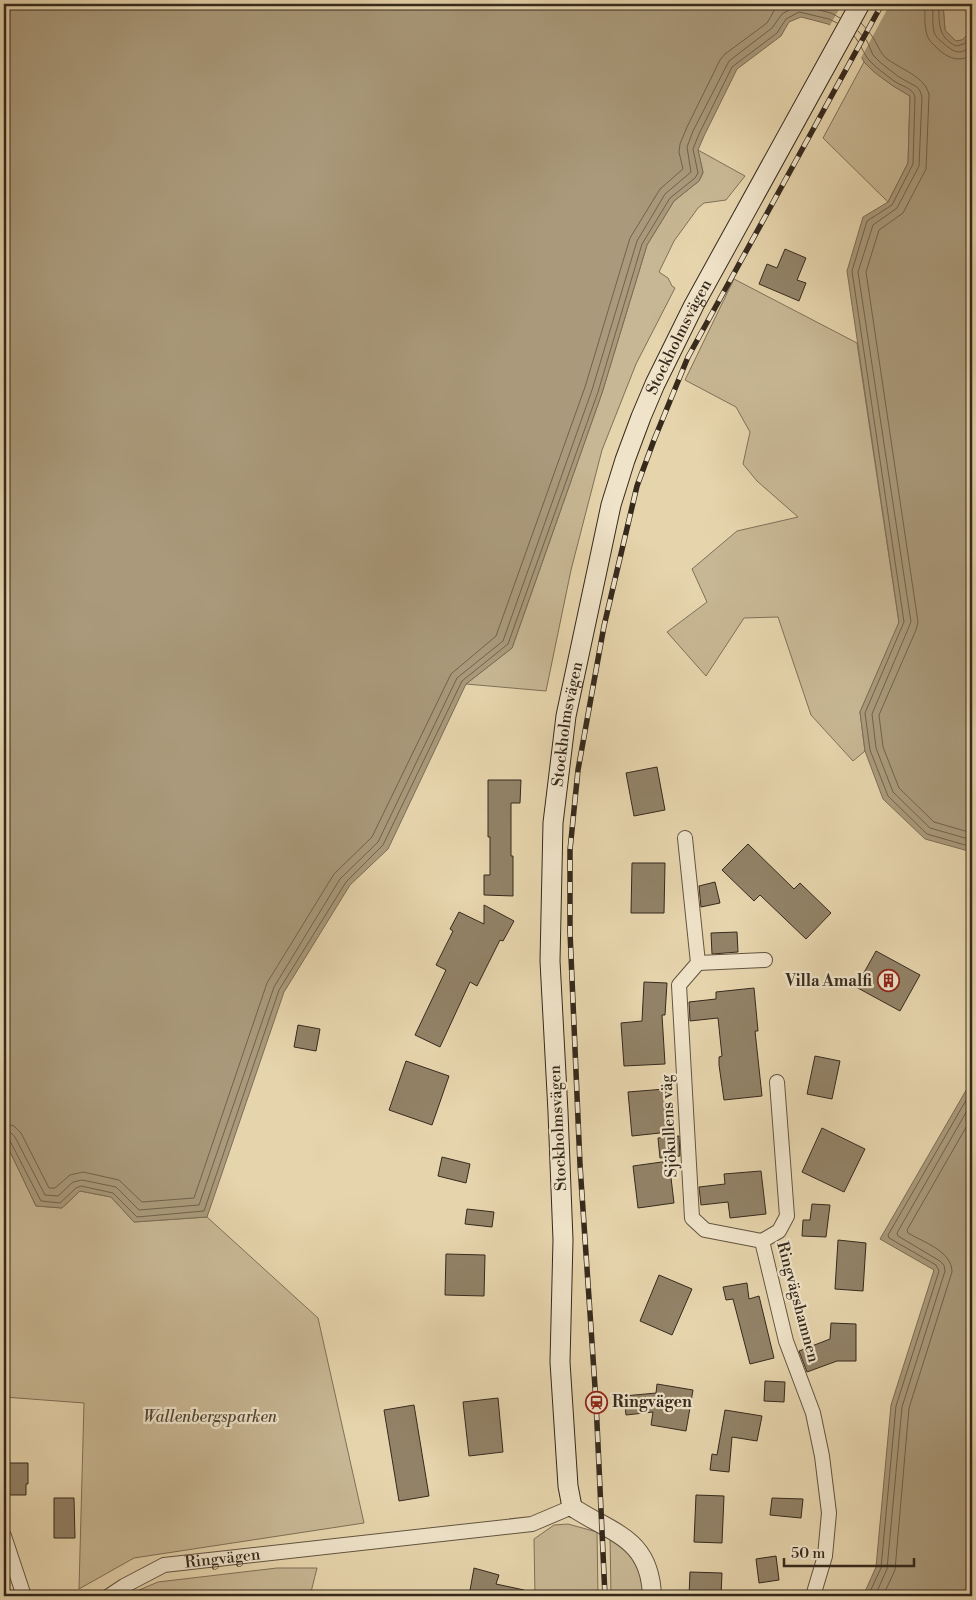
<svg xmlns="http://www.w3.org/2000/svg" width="976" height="1600" font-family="'Libre Bodoni',serif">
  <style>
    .green { fill: #c8b794; stroke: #7f7058 }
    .water { fill: #aa9a7b; stroke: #7c6d55 }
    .pier { fill: #e6d4ac }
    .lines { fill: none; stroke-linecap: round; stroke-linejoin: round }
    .shore { stroke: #70624c; stroke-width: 1 }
    .building { fill: #928267; stroke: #362a1d }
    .minor-casing { stroke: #625441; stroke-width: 16 }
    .tertiary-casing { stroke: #625441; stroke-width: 20 }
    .secondary-casing { stroke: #362a1d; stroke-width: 21 }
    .minor { stroke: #efe3c9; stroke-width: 14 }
    .tertiary { stroke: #efe3c9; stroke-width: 18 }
    .secondary { stroke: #efe3c9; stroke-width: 19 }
    .rail-casing { stroke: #362a1d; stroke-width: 5.5 }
    .rail { stroke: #efe3c9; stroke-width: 4; stroke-dasharray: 11; stroke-linecap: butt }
    .labels { text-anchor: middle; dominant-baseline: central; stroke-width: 4.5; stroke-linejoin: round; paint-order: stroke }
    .street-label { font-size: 16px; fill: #362a1d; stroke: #efe3c9 }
    .poi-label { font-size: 16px; font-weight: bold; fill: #362a1d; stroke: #efe3c9; text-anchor: end }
    .park-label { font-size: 16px; font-style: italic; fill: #534635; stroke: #efe3c9 }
  </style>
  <rect width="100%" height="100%" fill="#e6d4ac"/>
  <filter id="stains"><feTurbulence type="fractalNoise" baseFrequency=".004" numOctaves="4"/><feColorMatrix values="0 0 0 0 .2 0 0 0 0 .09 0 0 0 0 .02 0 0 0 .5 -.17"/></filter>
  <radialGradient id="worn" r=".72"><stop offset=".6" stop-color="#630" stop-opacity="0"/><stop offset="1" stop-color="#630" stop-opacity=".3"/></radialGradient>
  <!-- green -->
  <path class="green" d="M 943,4 L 972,4 L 972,30 L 962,40 L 956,41 L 945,30 Z
    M 864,62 C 878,76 893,86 910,96 L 908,163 L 888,202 L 823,138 Z
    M 698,150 L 745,176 L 726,200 L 704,203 L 698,208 L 674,241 L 659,272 L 668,278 L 672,286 L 675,288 L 636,364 L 602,450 L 571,570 L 546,691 L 466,684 L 512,648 L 602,393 L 647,245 L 674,201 L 699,181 L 703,173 Z
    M 734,279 L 857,343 L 899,623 L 860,712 L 865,751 L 853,761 L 811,715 L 778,617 L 744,618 L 706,676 L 667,632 L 707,602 L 692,569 L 737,531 L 798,517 L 757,481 L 743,464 L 750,432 L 736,407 L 685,380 Z
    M 4,1139 L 36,1206 L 62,1208 L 80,1191 L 111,1197 L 134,1222 L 207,1217 L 318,1318 L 364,1523 L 134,1558 L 79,1589 L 84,1403 L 4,1397 Z
    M 568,1524 L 597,1532 L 598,1596 L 535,1596 L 534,1539 L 554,1525 Z
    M 610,1536 L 626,1546 L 641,1574 L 645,1596 L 611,1596 Z
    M 277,1568 L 317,1568 L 310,1596 L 125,1596 L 158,1582 Z"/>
  <!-- water -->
  <path class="water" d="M 4,4 L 943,4 L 945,30 L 956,41 L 962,40 L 972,30 L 972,852 L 925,839 L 883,799 L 865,751 L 860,712 L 899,622 L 847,271 L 863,217 L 888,202 L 908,163 L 910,96 L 893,86 L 874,72 L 864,62 L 857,48 L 847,35 L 828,24 L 801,17 L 789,22 L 781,36 L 737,69 L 704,136 L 698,150 L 703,172 L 699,181 L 674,201 L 647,245 L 602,393 L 512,648 L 466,684 L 388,849 L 350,885 L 284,992 L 207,1217 L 134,1222 L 111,1197 L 80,1191 L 62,1208 L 36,1206 L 4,1139 Z
    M 972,1080 L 972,1596 L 863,1596 L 876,1567 L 891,1405 L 934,1270 L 880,1239 Z"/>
  <!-- pier -->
  <path class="pier" d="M 842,4 L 890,4 L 861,58 L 845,37 L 829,27 Z"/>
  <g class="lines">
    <!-- shore -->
    <path class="shore" d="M 925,4 C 925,14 924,25 927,35 C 929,41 933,44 937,48 C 948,58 958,63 972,55
      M 933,4 C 933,13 932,23 934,32 C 936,37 938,39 942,42 C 952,51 961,58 972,44
      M 939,4 C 939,21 937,37 956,46 L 964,44 L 972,36
      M 861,23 C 866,28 870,33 874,39 C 878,46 880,52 886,58 C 900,69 926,77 929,95 L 926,169 L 903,213 L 879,230 L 866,272 L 918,622 L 916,630 L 879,715 L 883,747 L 899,788 L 934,822 L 972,833
      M 858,31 L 867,41 L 873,55 L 881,63 L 899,77 L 917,87 L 920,91 L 922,97 L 919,166 L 897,208 L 873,225 L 858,272 L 911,622 L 872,714 L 876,748 L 893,792 L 930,828 L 972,840
      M 854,36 C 861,44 863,53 869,60 C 876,68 885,74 894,81 C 901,86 913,88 915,97 L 913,164 L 892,205 L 867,221 L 852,271 L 904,622 L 865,713 L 870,750 L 888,796 L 927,834 L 972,847
      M 4,1124 L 14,1126 L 21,1133 L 49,1188 L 55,1188 L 70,1175 L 83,1172 L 119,1180 L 142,1202 L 194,1198 L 267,983 L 334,874 L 372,837 L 451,674 L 496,636 L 585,387 L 630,238 L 660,189 L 683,169 L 679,152 L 680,144 L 687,127 L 720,60 L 725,54 L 767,23 L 775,9 L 784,4
      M 4,1132 L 11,1133 L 15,1137 L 45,1195 L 58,1196 L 73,1182 L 82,1180 L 116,1187 L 139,1210 L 199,1205 L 274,987 L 340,879 L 378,842 L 457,678 L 503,641 L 592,390 L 637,241 L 665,194 L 691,172 L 687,147 L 693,131 L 729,61 L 772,28 L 782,14 L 796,6 L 803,6 L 831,13 L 840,18
      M 4,1138 L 10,1141 L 41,1201 L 60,1203 L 76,1188 L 81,1186 L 113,1193 L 137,1217 L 204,1211 L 279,990 L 346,882 L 383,845 L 462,681 L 508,644 L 598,392 L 642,244 L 670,198 L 695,178 L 698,173 L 693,149 L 699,134 L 732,67 L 777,33 L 786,19 L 799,12 L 829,19 L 837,23
      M 868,1596 L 881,1568 L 896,1406 L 939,1271 L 936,1265 L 889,1238 L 888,1235 L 972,1090
      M 875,1596 L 887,1569 L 902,1407 L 945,1271 L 944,1265 L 940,1261 L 898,1236 L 897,1233 L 972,1102
      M 883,1596 L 895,1570 L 909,1408 L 952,1272 C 952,1251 923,1242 908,1233 L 907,1230 L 972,1117"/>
  </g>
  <!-- building -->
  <path class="building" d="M 785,249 L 806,258 L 797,280 L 806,283 L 799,301 L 759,284 L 767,264 L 777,268 Z
    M 657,767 L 665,810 L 634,816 L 626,773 Z
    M 488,780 L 521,780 L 520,803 L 511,803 L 511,856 L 513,856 L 513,896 L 484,895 L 484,875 L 490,875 L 490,837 L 488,837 Z
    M 748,844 L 794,889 L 800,883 L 831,913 L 806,939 L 760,895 L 754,901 L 722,870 Z
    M 632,863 L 665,863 L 664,913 L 631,913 Z
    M 715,882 L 720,903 L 701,907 L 699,886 Z
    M 484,905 L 514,921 L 503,941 L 500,940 L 477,986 L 470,982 L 440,1047 L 415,1035 L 446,970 L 436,965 L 453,931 L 450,929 L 459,912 L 484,924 Z
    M 737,932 L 738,952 L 712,954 L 711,933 Z
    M 876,951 L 920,975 L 900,1011 L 856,987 Z
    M 644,982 L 667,983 L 665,1015 L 662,1015 L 665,1064 L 624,1066 L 621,1023 L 642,1021 Z
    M 754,988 L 758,1031 L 755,1031 L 762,1096 L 724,1100 L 719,1065 L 719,1057 L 722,1056 L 718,1018 L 690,1021 L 689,1002 L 716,999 L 716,992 Z
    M 298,1025 L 320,1029 L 316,1051 L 294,1047 Z
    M 815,1056 L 840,1061 L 832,1099 L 807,1094 Z
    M 406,1061 L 449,1076 L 432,1125 L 389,1110 Z
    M 665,1089 L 669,1132 L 632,1136 L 628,1092 Z
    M 822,1128 L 865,1149 L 844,1192 L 802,1172 Z
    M 679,1136 L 680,1156 L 660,1158 L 658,1138 Z
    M 442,1157 L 470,1164 L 466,1183 L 438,1176 Z
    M 669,1161 L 674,1203 L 638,1208 L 633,1166 Z
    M 761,1171 L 766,1214 L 730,1218 L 728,1202 L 701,1205 L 699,1187 L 725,1184 L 724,1174 Z
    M 812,1204 L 830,1205 L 826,1237 L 802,1236 L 803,1220 L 810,1220 Z
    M 467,1209 L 494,1212 L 492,1227 L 465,1224 Z
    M 838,1240 L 866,1243 L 863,1291 L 835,1289 Z
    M 446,1254 L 485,1255 L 484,1296 L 445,1295 Z
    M 659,1275 L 692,1289 L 672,1335 L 640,1321 Z
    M 747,1283 L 749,1299 L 759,1296 L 774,1358 L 750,1364 L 733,1299 L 726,1300 L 723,1287 Z
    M 831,1323 L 856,1324 L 856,1361 L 837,1361 L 807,1372 L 799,1351 L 830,1339 Z
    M 765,1381 L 785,1382 L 784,1402 L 764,1401 Z
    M 657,1384 L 693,1390 L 686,1431 L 651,1425 L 653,1412 L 626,1415 L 624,1396 L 656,1393 Z
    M 498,1398 L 503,1452 L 469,1456 L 463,1402 Z
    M 414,1405 L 429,1496 L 399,1501 L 384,1410 Z
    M 725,1410 L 762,1416 L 757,1441 L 732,1437 L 729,1472 L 710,1470 L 712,1454 L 717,1455 Z
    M 4,1463 L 28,1463 L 28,1484 L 26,1484 L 26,1495 L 4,1495 Z
    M 696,1495 L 724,1496 L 722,1543 L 694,1542 Z
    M 54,1498 L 74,1498 L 75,1538 L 54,1538 Z
    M 772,1498 L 803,1499 L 801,1518 L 770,1515 Z
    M 776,1556 L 779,1580 L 759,1583 L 756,1559 Z
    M 474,1568 L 499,1575 L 496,1584 L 524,1590 L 523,1596 L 469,1596 Z
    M 690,1572 L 722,1573 L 721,1596 L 689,1596 Z"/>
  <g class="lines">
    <defs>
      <g id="minor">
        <path d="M 685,838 L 698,963 L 679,985 L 692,1218 L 705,1230 L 762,1241"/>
        <path d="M 698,963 L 765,960"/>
        <path d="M 777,1082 L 787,1216 L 779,1231 L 762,1241 L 786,1341 L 813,1413 L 822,1456 L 829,1513 L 825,1556 L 813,1596"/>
        <path d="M 4,1536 L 24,1596"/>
        <path id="s1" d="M 109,1596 L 124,1586 L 164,1565 L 532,1524 L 572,1507"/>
      </g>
      <path id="tertiary" d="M 572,1507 C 613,1534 650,1538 652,1596"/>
      <g id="secondary">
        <path id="s2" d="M 572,1507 L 568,1486 L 560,1362 L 563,1240 L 558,1112 L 550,961 L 553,823 L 566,716 L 611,505 L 625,460 L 641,417 L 655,384 L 694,305 L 860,4"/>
      </g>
    </defs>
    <!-- minor casing -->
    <use href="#minor" class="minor-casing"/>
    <!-- tertiary casing -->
    <use href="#tertiary" class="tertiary-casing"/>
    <!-- secondary casing -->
    <use href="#secondary" class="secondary-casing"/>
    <!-- minor -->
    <use href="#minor" class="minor"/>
    <!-- tertiary -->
    <use href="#tertiary" class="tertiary"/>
    <!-- secondary -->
    <use href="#secondary" class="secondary"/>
    <defs>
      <path id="rail" d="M 605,1596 L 596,1402 L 580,1165 L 570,932 L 570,850 L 578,770 L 604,626 L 637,486 L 654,440 L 688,357 L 882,4"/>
    </defs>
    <!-- rail casing -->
    <use href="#rail" class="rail-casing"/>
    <!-- rail -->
    <use href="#rail" class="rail"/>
  </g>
  <!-- icons -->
  <defs>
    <symbol id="building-ring" viewBox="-11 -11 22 22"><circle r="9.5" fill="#efe3c9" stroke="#8f2418" stroke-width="1.5"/><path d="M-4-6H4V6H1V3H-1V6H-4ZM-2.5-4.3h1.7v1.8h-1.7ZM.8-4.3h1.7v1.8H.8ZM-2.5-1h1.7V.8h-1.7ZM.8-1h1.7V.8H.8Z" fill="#8f2418"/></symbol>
    <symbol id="station-ring" viewBox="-11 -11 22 22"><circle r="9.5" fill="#efe3c9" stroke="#8f2418" stroke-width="1.5"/><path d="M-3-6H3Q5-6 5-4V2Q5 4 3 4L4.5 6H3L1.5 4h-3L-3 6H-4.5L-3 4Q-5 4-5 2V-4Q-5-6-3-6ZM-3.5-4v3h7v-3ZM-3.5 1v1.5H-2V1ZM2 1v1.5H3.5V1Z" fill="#8f2418"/></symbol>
  </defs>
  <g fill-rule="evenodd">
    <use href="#building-ring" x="876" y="968" width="25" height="25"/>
    <use href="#station-ring" x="584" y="1390" width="25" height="25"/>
  </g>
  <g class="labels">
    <!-- street labels -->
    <g class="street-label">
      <text stroke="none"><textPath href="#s2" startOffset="1190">Stockholmsvägen</textPath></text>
      <text stroke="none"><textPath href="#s2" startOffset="785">Stockholmsvägen</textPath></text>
      <text transform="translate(669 1126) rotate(-93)">Sjökullens väg</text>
      <text transform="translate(558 1128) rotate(-93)">Stockholmsvägen</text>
      <text transform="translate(798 1302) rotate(75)">Ringvägshamnen</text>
      <text stroke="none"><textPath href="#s1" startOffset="122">Ringvägen</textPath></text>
    </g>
    <!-- poi labels -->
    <g class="poi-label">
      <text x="872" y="981">Villa Amalfi</text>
      <text x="612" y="1402" text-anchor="start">Ringvägen</text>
    </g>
    <!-- park labels -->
    <g class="park-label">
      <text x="210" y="1417">Wallenbergsparken</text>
    </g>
  </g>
  <!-- margin -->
  <rect width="976" height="1600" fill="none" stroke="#e6d4ac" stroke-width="20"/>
  <rect x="5" y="5" width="966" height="1590" fill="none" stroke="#362a1d" stroke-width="2.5"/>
  <rect x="10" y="10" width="956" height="1580" fill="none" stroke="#362a1d"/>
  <!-- scale -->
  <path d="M784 1558v8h130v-8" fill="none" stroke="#362a1d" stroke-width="2.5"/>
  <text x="791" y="1558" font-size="15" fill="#362a1d" stroke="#efe3c9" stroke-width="4" paint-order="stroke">50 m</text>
  <rect width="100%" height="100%" filter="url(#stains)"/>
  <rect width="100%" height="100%" fill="url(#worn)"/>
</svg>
